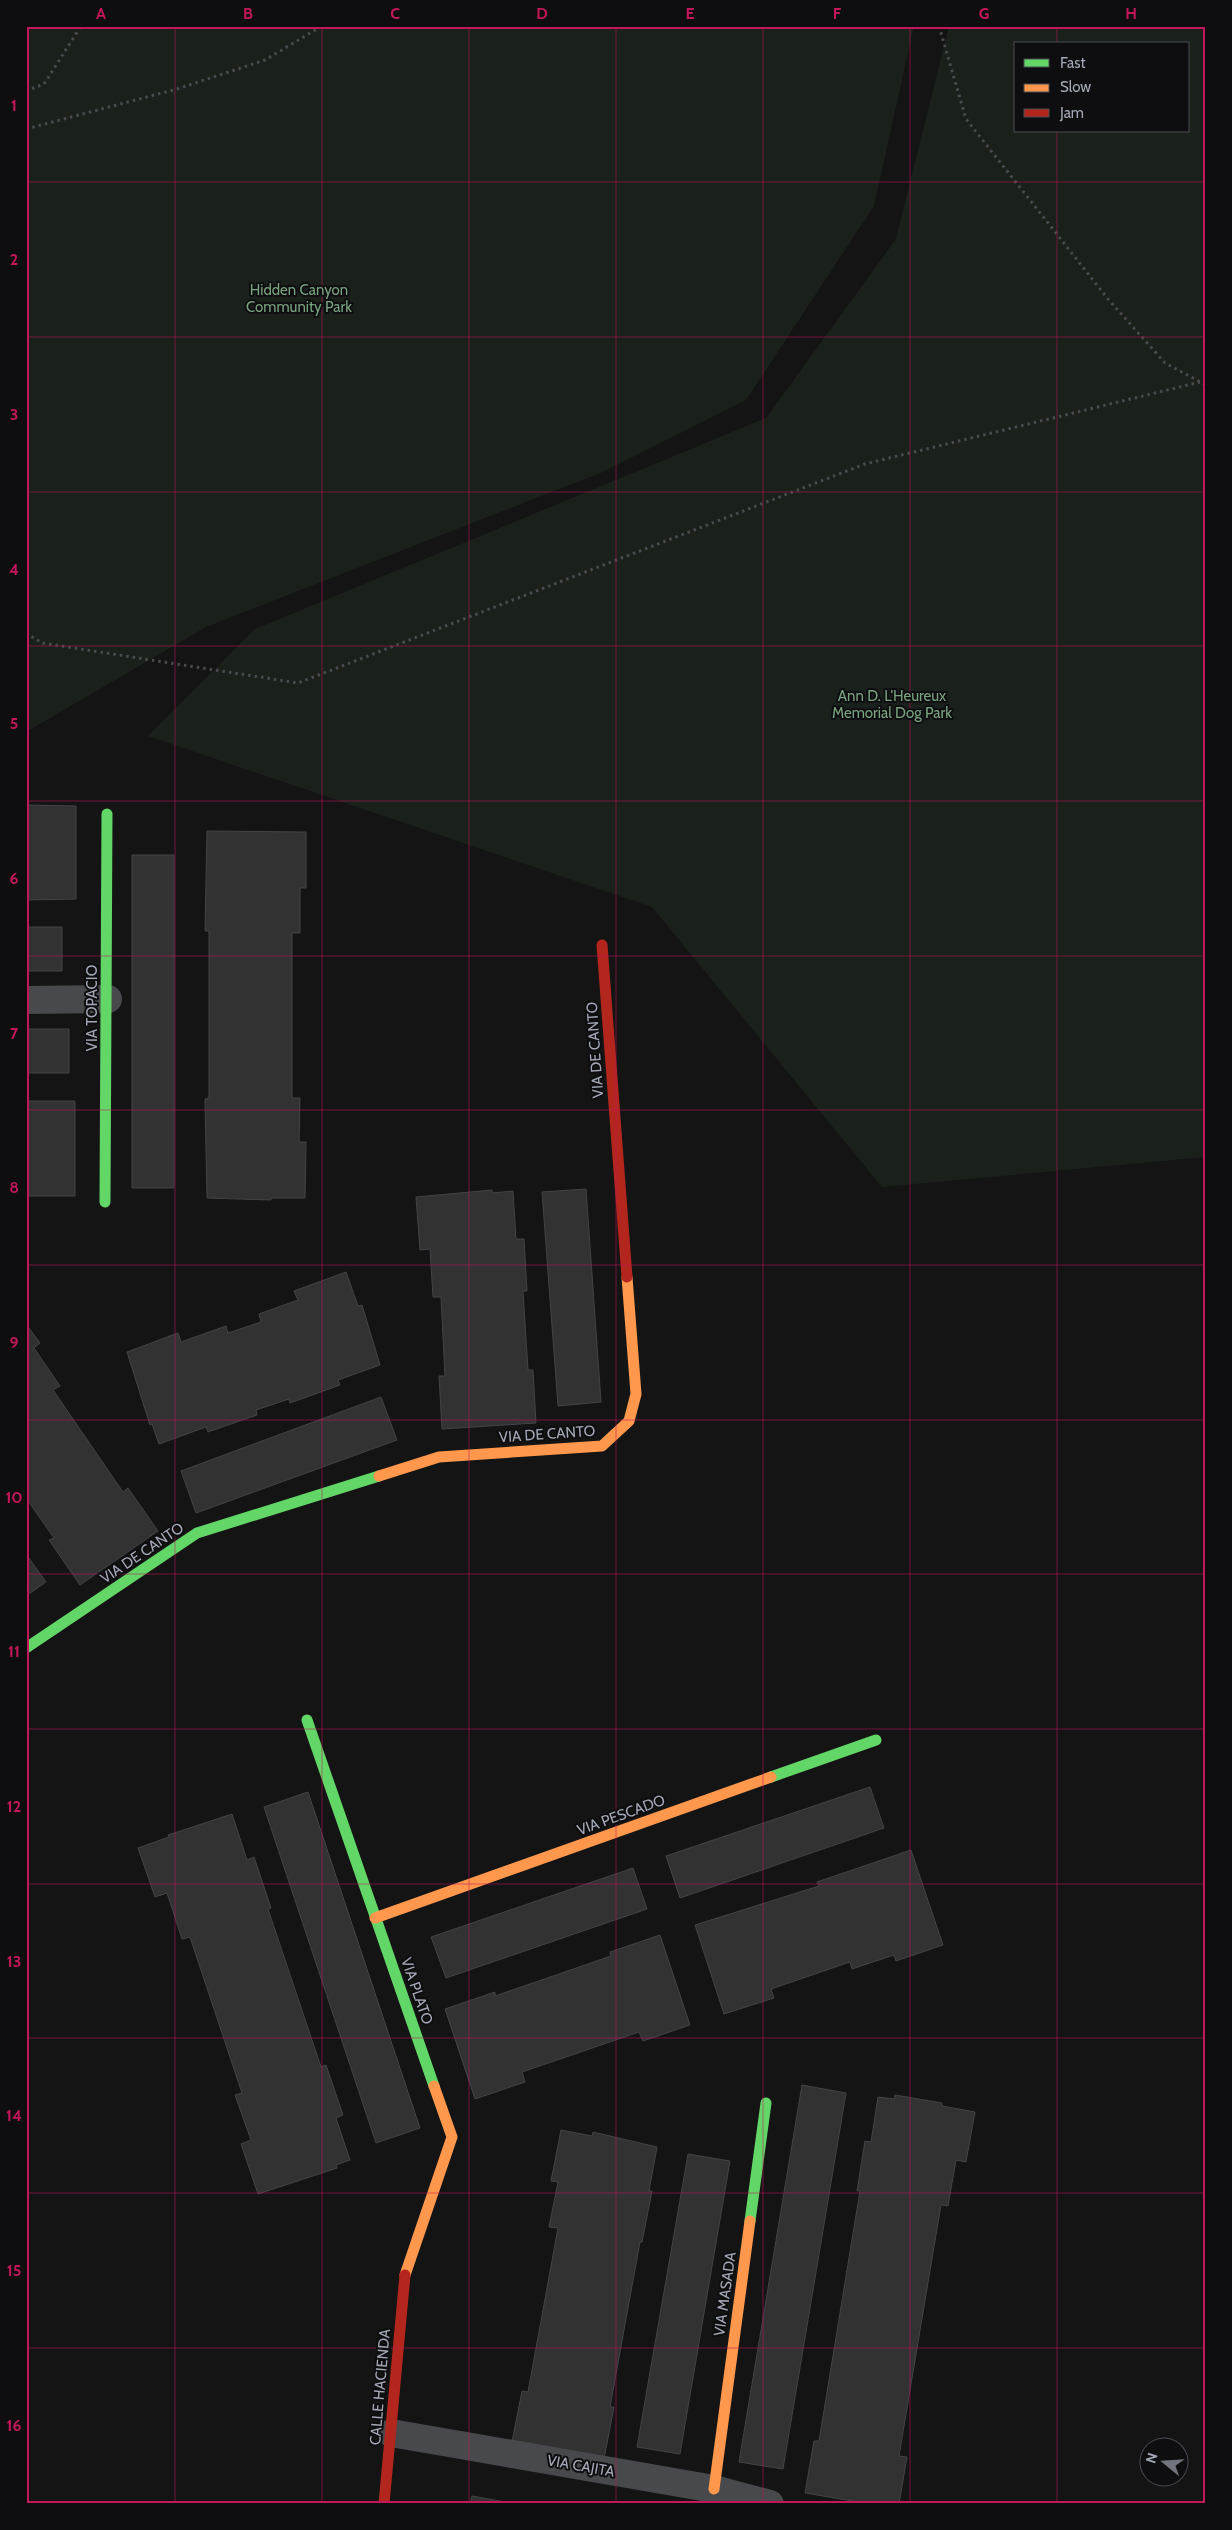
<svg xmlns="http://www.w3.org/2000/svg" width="1232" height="2530" font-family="Cabin,sans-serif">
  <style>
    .green { fill: #1a211b; fill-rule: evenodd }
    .building { fill: #323233; stroke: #424448 }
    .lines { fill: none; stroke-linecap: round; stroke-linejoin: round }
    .path { stroke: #4a4a4f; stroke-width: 3; stroke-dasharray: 2.5 4; stroke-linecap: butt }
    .street { stroke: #48494d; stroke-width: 28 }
    .fast { stroke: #63d668; stroke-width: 11 }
    .slow { stroke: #ff974d; stroke-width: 11 }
    .jam { stroke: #b3261e; stroke-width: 11 }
    .grid { fill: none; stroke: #c2185b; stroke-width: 1; stroke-opacity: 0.55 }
    .labels { text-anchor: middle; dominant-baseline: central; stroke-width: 4; stroke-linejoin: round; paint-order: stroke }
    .park-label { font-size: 15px; fill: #79a27e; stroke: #0e0e10 }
    .street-label { font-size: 15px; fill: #a4a8b6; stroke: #0e0e10 }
    .neatline { fill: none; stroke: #c2185b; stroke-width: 2 }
    .grid-label { font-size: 16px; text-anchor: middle; font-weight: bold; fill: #c2185b }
  </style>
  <rect width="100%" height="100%" fill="#141414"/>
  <!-- green -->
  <path class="green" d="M 26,26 L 914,26 L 874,206 L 746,400 L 603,472 L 206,627 L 26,732 Z
    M 949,26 L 1206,26 L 1206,1157 L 882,1187 L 652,907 L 148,736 L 255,629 L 766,418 L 896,239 ZM 1016,44 L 1188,44 L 1188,131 L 1016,131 Z"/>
  <!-- building -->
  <path class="building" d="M 26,805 L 76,806 L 76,899 L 26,900 Z
    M 207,831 L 306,832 L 306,888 L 300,888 L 300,933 L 292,933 L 292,1098 L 300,1098 L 299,1142 L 306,1142 L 305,1198 L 271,1198 L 271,1200 L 207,1198 L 205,1099 L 209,1098 L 209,931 L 205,931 Z
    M 132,855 L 174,855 L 174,1188 L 132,1188 Z
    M 26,927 L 62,927 L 62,971 L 26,971 Z
    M 26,1029 L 69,1029 L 69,1073 L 26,1073 Z
    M 26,1101 L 75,1101 L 75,1196 L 26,1196 Z
    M 586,1189 L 601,1402 L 558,1406 L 542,1192 Z
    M 492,1190 L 492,1193 L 513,1191 L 516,1239 L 524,1239 L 527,1291 L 523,1291 L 528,1370 L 533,1370 L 536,1423 L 442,1429 L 439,1376 L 445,1376 L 441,1297 L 433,1297 L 430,1249 L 420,1250 L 416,1197 Z
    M 346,1272 L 358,1306 L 362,1305 L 380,1365 L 338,1380 L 340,1385 L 290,1403 L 289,1399 L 256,1410 L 257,1415 L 208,1432 L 206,1427 L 159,1444 L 152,1424 L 150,1425 L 127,1352 L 178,1333 L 181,1342 L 226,1326 L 228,1333 L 261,1322 L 259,1314 L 298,1300 L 294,1291 Z
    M 26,1324 L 40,1343 L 34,1348 L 60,1386 L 53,1390 L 123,1492 L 128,1488 L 158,1531 L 80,1585 L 49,1540 L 54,1538 L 26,1498 Z
    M 381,1397 L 397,1440 L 196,1513 L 181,1471 Z
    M 26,1554 L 46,1582 L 26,1596 Z
    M 870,1787 L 884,1828 L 680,1898 L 666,1856 Z
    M 308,1792 L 420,2128 L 376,2143 L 264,1807 Z
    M 232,1814 L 247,1860 L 254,1857 L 271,1908 L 268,1909 L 321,2067 L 326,2065 L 343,2115 L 336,2118 L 350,2160 L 336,2165 L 337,2168 L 258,2194 L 241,2144 L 251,2140 L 235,2095 L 242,2093 L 190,1937 L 182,1939 L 167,1893 L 155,1897 L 138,1848 L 169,1837 L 168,1835 Z
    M 911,1850 L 943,1945 L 896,1961 L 894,1955 L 852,1969 L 850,1962 L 771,1989 L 774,1998 L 724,2014 L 695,1925 L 819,1886 L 817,1882 Z
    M 633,1868 L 647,1909 L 446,1978 L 431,1937 Z
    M 660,1935 L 690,2025 L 643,2041 L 639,2032 L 522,2072 L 525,2082 L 475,2099 L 445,2009 L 495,1992 L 495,1996 L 611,1956 L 610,1952 Z
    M 802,2085 L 846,2093 L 783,2469 L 739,2462 Z
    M 895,2095 L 942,2103 L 942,2106 L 975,2112 L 966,2162 L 956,2160 L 948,2206 L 941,2205 L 899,2456 L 907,2457 L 899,2504 L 870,2504 L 805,2493 L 814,2441 L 819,2441 L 860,2191 L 857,2191 L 865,2141 L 871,2142 L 878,2097 L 894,2099 Z
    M 561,2130 L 592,2136 L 593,2132 L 657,2147 L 649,2191 L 652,2191 L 642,2242 L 640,2242 L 610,2407 L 614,2407 L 604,2459 L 512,2442 L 522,2391 L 528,2392 L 558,2228 L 549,2227 L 558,2182 L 551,2181 Z
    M 688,2154 L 730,2161 L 680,2454 L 637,2447 Z
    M 472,2496 L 516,2504 L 470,2504 Z"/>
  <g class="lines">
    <!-- path -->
    <path class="path" d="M 939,26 L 966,119 L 1108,299 L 1165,363 L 1206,385
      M 26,91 L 44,84 L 81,26
      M 26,129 L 177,89 L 265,60 L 322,26
      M 26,633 L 42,643 L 298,683 L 865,464 L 1200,382"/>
    <!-- street -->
    <path class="street" d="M 26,1000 L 108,999
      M 391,2433 L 714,2489 L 770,2504"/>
    <!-- fast -->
    <path class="fast" d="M 105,1202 L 107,814
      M 26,1648 L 197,1533 L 379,1476
      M 307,1720 L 434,2086
      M 771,1777 L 876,1740
      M 750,2221 L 766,2103"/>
    <!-- slow -->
    <path class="slow" d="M 379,1476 L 439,1457 L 602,1446 L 629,1421 L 636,1394 L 627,1277
      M 375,1918 L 771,1777
      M 405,2275 L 452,2137 L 434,2086
      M 714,2489 L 750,2221"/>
    <!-- jam -->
    <path class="jam" d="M 602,945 L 627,1277
      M 384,2504 L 405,2275"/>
  </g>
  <!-- grid -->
  <path class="grid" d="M 175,26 L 175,2504M 322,26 L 322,2504M 469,26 L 469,2504M 616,26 L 616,2504M 763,26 L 763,2504M 910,26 L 910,2504M 1057,26 L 1057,44M 1057,131 L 1057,2504M 26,182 L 1206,182M 26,337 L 1206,337M 26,492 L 1206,492M 26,646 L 1206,646M 26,801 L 1206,801M 26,956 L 1206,956M 26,1110 L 1206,1110M 26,1265 L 1206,1265M 26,1420 L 1206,1420M 26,1574 L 1206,1574M 26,1729 L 1206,1729M 26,1884 L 1206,1884M 26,2038 L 1206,2038M 26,2193 L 1206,2193M 26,2348 L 1206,2348"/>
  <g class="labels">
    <!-- park labels -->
    <g class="park-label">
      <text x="299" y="290">Hidden Canyon<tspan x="299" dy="17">Community Park</tspan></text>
      <text x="892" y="696">Ann D. L'Heureux<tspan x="892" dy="17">Memorial Dog Park</tspan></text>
    </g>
    <!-- street labels -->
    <g class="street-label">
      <text transform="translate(92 1008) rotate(-90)">VIA TOPACIO</text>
      <text transform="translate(595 1050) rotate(-94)">VIA DE CANTO</text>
      <text transform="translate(547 1434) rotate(-4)">VIA DE CANTO</text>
      <text transform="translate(142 1553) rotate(-34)">VIA DE CANTO</text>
      <text transform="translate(621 1815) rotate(-20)">VIA PESCADO</text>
      <text transform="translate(417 1991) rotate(71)">VIA PLATO</text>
      <text transform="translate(725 2294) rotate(-82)">VIA MASADA</text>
      <text transform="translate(380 2387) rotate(-85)">CALLE HACIENDA</text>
      <text transform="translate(581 2466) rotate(10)">VIA CAJITA</text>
    </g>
  </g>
  <!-- border -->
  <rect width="1232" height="2530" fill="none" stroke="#0e0e10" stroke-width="55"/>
  <!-- legend -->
  <rect x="1014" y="42" width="175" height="90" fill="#0e0e10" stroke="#4a4c52"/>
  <rect x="1024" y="59" width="25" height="8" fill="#63d668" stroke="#4a4c52"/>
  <text x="1060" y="68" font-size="15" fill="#a4a8b6">Fast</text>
  <rect x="1024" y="84" width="25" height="8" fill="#ff974d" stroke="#4a4c52"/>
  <text x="1060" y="92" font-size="15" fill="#a4a8b6">Slow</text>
  <rect x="1024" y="109" width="25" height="8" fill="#b3261e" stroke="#4a4c52"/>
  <text x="1060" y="118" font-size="15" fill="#a4a8b6">Jam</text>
  <!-- north arrow -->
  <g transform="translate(1164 2462) rotate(288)"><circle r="24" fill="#0e0e10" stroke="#4a4c52"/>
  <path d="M0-4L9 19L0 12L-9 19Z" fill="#72747d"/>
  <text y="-8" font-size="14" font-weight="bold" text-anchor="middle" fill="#a4a8b6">N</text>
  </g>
  <rect x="28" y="28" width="1176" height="2474" class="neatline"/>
  <g class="grid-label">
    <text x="101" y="19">A</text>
    <text x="248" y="19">B</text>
    <text x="395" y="19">C</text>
    <text x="542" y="19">D</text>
    <text x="690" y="19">E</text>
    <text x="837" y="19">F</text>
    <text x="984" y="19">G</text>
    <text x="1131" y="19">H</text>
    <text x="14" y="111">1</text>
    <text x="14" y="265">2</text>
    <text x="14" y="420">3</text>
    <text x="14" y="575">4</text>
    <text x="14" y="729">5</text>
    <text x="14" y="884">6</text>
    <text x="14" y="1039">7</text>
    <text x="14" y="1193">8</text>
    <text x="14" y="1348">9</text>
    <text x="14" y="1503">10</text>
    <text x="14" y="1657">11</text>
    <text x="14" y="1812">12</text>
    <text x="14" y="1967">13</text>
    <text x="14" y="2121">14</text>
    <text x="14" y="2276">15</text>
    <text x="14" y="2431">16</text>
  </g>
</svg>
